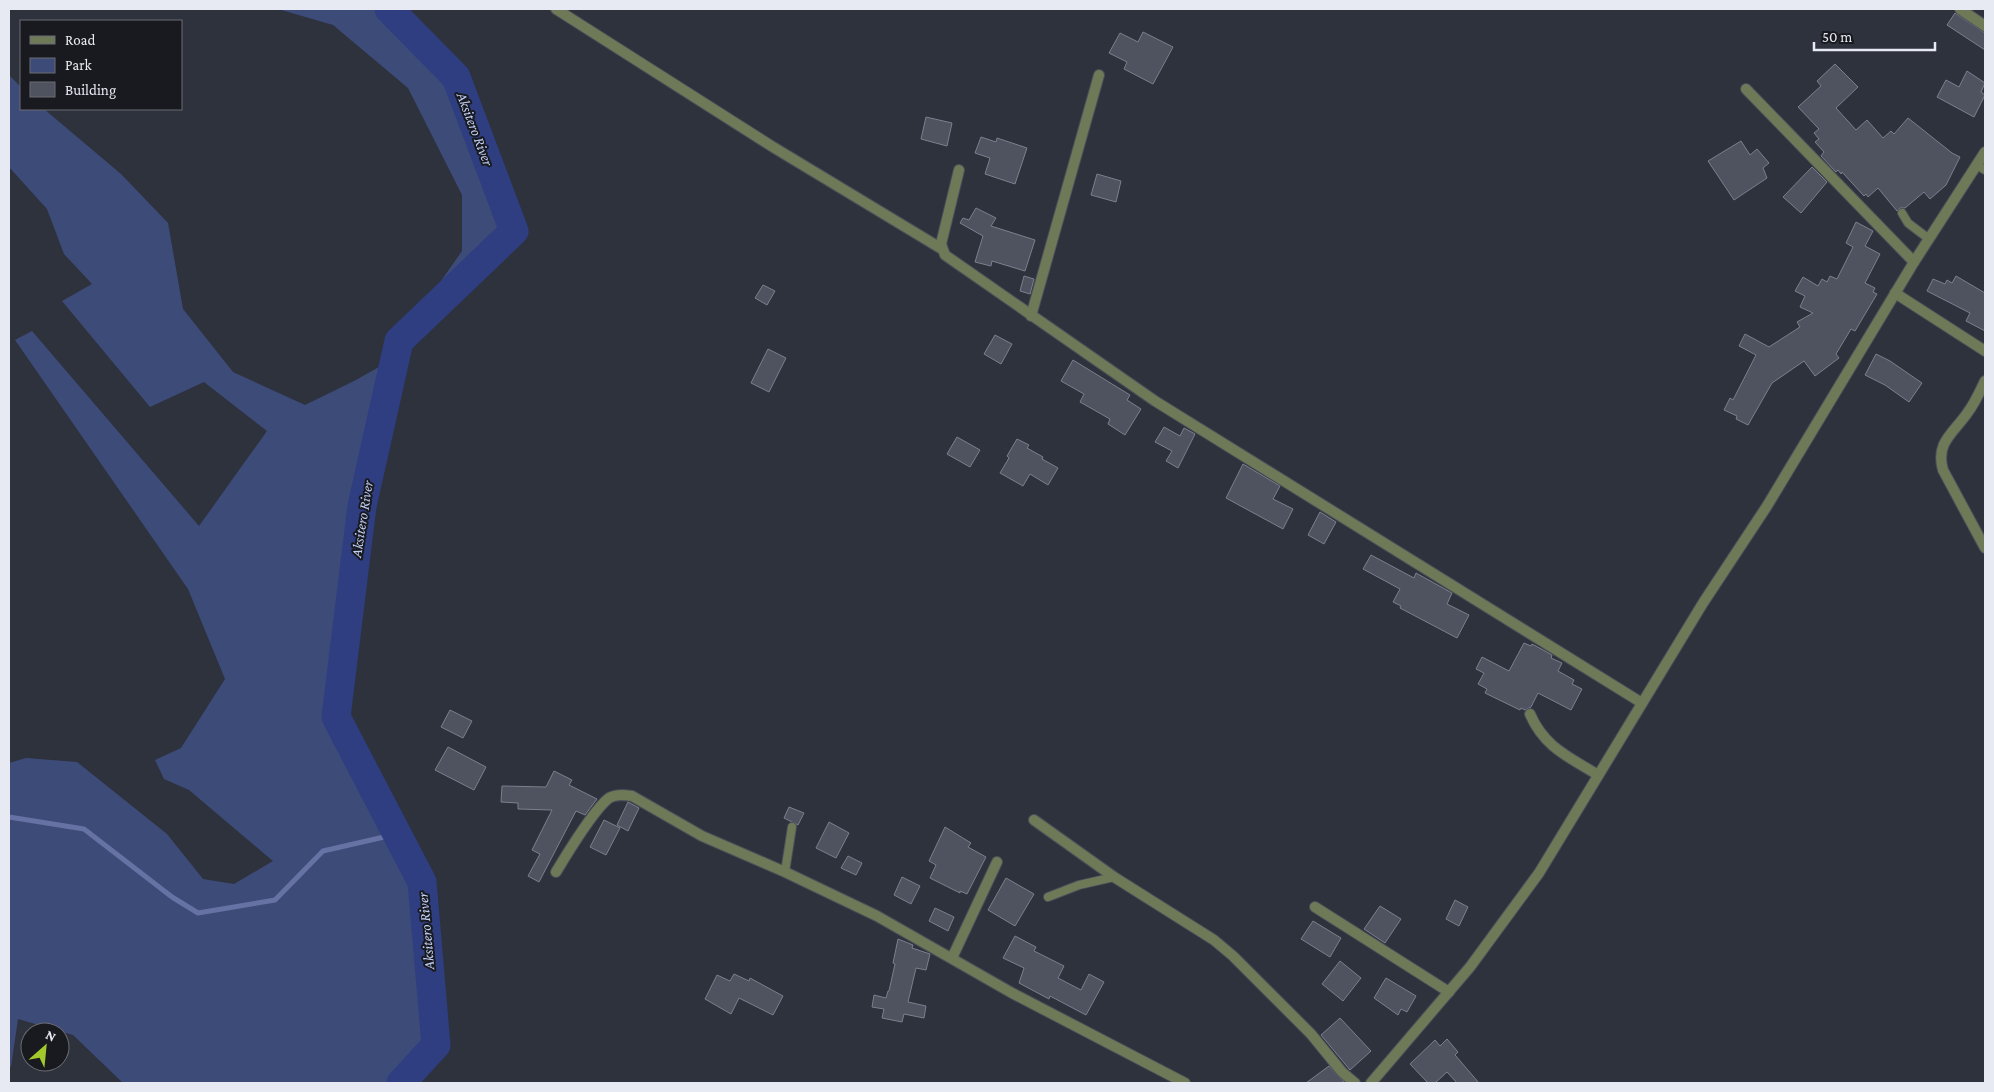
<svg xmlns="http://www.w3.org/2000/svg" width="1994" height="1092" font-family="'Crimson Pro',serif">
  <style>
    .green { fill: #3d4b79 }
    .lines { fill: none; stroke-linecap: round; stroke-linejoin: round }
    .stream { stroke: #6672a3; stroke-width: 5 }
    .river { stroke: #2e3e81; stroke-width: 29 }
    .building { fill: #4e535f; stroke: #7c808e }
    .service-casing { stroke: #4c4f5a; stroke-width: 10 }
    .minor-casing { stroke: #4c4f5a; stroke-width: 12 }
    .tertiary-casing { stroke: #4c4f5a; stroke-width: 12 }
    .service { stroke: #6e7958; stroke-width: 8 }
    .minor { stroke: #6e7958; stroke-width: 10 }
    .tertiary { stroke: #6e7958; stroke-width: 10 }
    .labels { text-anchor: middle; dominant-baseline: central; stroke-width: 4; stroke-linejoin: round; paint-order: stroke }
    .water-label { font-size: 15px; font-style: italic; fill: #c2d0f7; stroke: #181a1f }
  </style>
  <rect width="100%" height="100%" fill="#2e323d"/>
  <!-- green -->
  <path class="green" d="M 278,9 L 389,9 L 456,77 L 514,231 L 399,341 L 462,251 L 462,195 L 408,88 L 333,25 Z
    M 9,75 L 21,87 L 21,109 L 44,109 L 121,174 L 168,223 L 183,309 L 233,372 L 305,405 L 354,381 L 395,358 L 336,717 L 422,882 L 436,1045 L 401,1083 L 123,1083 L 73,1035 L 18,1019 L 11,1067 L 9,1066 L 9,763 L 26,758 L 77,762 L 167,834 L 203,879 L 234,884 L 273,861 L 189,790 L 164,779 L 155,760 L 181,748 L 225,679 L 188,589 L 15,340 L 32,331 L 199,526 L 267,431 L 204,382 L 150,407 L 62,301 L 92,284 L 64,254 L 47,209 L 9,167 Z"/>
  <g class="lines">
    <!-- stream -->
    <path class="stream" d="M 9,817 L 84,829 L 172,897 L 198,913 L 275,900 L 323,851 L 397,834"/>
    <!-- river -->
    <path class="river" d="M 389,9 L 456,77 L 514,231 L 399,341 L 362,506 L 336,717 L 422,882 L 436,1045 L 401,1083"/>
  </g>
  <!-- building -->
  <path class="building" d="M 1955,13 L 1985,33 L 1985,50 L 1947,25 Z
    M 1143,32 L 1173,47 L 1153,84 L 1124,69 L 1127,62 L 1109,53 L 1120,33 L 1138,42 Z
    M 1835,64 L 1858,87 L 1836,108 L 1856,130 L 1867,120 L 1883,138 L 1891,131 L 1894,134 L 1908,118 L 1952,153 L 1960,157 L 1946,185 L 1930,199 L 1924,192 L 1905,208 L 1900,208 L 1897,211 L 1878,188 L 1868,197 L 1866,194 L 1864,196 L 1842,172 L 1841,174 L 1838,170 L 1836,172 L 1821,156 L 1824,152 L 1815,142 L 1819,139 L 1814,133 L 1819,129 L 1798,107 L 1821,86 L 1817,81 Z
    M 1967,71 L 1985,83 L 1981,92 L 1985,95 L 1974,117 L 1937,97 L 1946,80 L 1959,87 Z
    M 926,117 L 952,123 L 947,146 L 921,139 Z
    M 981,137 L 996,142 L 997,138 L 1027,148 L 1015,184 L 985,174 L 990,158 L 975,153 Z
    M 1741,141 L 1750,155 L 1757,149 L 1769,163 L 1763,168 L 1767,178 L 1734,200 L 1708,161 Z
    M 1812,167 L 1827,182 L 1801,213 L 1783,197 Z
    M 1097,174 L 1121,181 L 1116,202 L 1091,195 Z
    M 976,208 L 996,218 L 991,226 L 1035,240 L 1025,271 L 992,261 L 991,266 L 975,262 L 983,236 L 960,223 L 963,218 L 969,220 Z
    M 1856,222 L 1873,231 L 1865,246 L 1880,254 L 1865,283 L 1875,288 L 1873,292 L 1877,294 L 1855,331 L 1851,329 L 1836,354 L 1839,358 L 1815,376 L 1804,361 L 1772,383 L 1748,425 L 1736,419 L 1737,416 L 1724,410 L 1730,398 L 1733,400 L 1756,355 L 1739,346 L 1745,334 L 1769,347 L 1800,327 L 1797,322 L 1813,313 L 1800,307 L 1805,296 L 1795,291 L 1803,277 L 1818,286 L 1822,279 L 1827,282 L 1830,276 L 1837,279 L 1853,247 L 1846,243 Z
    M 1024,276 L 1034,279 L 1030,294 L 1020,291 Z
    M 1956,276 L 1985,293 L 1985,331 L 1966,321 L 1970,313 L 1927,291 L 1933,279 L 1945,284 L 1947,280 L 1952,283 Z
    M 763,285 L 775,291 L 767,305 L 755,298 Z
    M 995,335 L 1012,344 L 1001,364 L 984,354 Z
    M 768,349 L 786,358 L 769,392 L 751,383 Z
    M 1876,354 L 1890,361 L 1922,383 L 1909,402 L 1885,385 L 1865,375 Z
    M 1073,360 L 1130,395 L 1127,400 L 1141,409 L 1125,435 L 1108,424 L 1110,419 L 1080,402 L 1084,394 L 1061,381 Z
    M 1164,427 L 1180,436 L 1184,428 L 1195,434 L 1178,468 L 1166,461 L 1172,451 L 1155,442 Z
    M 957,437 L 980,450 L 970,467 L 947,454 Z
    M 1017,439 L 1029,445 L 1027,448 L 1043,457 L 1042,459 L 1058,468 L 1048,485 L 1030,474 L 1023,486 L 1000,473 L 1009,458 L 1007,456 Z
    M 1243,464 L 1280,486 L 1273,499 L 1293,509 L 1283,529 L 1226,498 Z
    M 1320,512 L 1336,522 L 1324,544 L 1308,535 Z
    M 1371,555 L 1414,578 L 1416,573 L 1452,593 L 1447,604 L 1469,615 L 1457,638 L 1400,608 L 1401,606 L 1393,602 L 1400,589 L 1363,569 Z
    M 1524,643 L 1531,646 L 1532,644 L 1545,651 L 1552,655 L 1551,658 L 1562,663 L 1558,671 L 1574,680 L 1572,684 L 1582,689 L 1571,710 L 1538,693 L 1531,707 L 1525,710 L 1521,708 L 1520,710 L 1485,693 L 1487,689 L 1478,684 L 1484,673 L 1476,669 L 1482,657 L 1509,671 Z
    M 450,710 L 472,721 L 463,738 L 441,727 Z
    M 448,747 L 486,767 L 474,790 L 435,770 Z
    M 554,771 L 572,780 L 569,785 L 597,799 L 585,815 L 576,811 L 539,882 L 528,876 L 540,854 L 532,850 L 552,810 L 518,809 L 518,803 L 501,802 L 502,786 L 546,787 Z
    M 628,802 L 639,808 L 628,831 L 617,825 Z
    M 789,807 L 804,813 L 798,825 L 784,818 Z
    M 604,820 L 620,828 L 606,855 L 590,847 Z
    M 829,822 L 849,833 L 836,858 L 816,848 Z
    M 945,827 L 971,843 L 968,847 L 986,857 L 967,894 L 960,891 L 960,893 L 930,878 L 936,865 L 929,861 Z
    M 848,856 L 862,863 L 856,875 L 841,868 Z
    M 902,877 L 920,886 L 911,904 L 894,895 Z
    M 1006,878 L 1034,894 L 1015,926 L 988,910 Z
    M 1455,900 L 1468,907 L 1459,926 L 1446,919 Z
    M 1380,906 L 1401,919 L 1385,943 L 1364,929 Z
    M 935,908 L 954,917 L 948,931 L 929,921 Z
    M 1313,921 L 1341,938 L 1330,957 L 1301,939 Z
    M 1015,936 L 1036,947 L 1034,951 L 1064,966 L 1058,978 L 1081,990 L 1089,974 L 1104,982 L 1086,1015 L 1050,996 L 1049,999 L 1019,983 L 1024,968 L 1003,958 Z
    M 898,939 L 913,945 L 912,948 L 930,954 L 926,970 L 916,968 L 908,1002 L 926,1006 L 924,1018 L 904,1014 L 902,1022 L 882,1018 L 884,1009 L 872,1007 L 874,995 L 886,998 L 888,991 L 889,991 L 895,964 L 893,963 Z
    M 1340,961 L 1361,978 L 1343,1001 L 1322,984 Z
    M 734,974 L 749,981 L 750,978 L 783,996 L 773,1015 L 739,998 L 731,1014 L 705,999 L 717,975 L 730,981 Z
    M 1386,978 L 1416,996 L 1407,1012 L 1401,1009 L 1398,1015 L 1374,998 Z
    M 1340,1018 L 1371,1051 L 1350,1070 L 1321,1035 Z
    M 1447,1039 L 1458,1052 L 1455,1055 L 1479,1083 L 1457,1083 L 1447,1072 L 1435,1083 L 1428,1083 L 1410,1064 L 1435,1040 L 1440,1046 Z
    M 1329,1066 L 1345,1083 L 1306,1083 Z"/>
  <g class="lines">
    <defs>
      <path id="service" d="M 1977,165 L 1985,170
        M 1902,213 L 1908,223 L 1929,239
        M 785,872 L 792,827
        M 1048,897 L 1079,885 L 1114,877"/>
      <path id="minor" d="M 556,9 L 773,147 L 942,249
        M 1960,9 L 1985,26
        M 1746,89 L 1914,262
        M 959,170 L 941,244 L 945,255 L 1155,401 L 1642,703
        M 1895,293 L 1985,351
        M 1031,316 L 1099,75
        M 1985,381 C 1980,391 1975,403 1968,412 C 1954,433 1935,442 1943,470 L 1985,548
        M 1530,714 C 1544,747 1569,757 1598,775
        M 1034,820 L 1114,877 L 1214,940 L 1233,956 L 1311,1034 L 1342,1072 L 1355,1083
        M 556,872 C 567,854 593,810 609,798 C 616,794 624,795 632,796 L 702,836 L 785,872 L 877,916 L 1012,993 L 1185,1083
        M 1315,907 L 1449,992
        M 952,958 L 997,862"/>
      <path id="tertiary" d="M 1371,1083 L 1470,967 L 1539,873 L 1703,603 L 1767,506 L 1914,262 L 1985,152"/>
    </defs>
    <!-- service casing -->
    <use href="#service" class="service-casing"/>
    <!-- minor casing -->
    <use href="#minor" class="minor-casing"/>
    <!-- tertiary casing -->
    <use href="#tertiary" class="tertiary-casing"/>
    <!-- service -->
    <use href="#service" class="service"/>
    <!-- minor -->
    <use href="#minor" class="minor"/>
    <!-- tertiary -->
    <use href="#tertiary" class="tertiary"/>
  </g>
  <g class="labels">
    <!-- water labels -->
    <g class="water-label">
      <text transform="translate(475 129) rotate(69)">Aksitero River</text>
      <text transform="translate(362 519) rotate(-81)">Aksitero River</text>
      <text transform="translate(426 931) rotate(-95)">Aksitero River</text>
    </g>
  </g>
  <!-- border -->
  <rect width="1994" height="1092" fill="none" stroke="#e7eaf2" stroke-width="20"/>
  <!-- legend -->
  <rect x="20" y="20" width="162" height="90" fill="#181a1f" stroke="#6b6d73"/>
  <rect x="30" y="36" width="25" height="8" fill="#6e7958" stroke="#6b6d73"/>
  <text x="65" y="45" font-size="15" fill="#e7eaf2">Road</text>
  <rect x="30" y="58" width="25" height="15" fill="#3d4b79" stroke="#6b6d73"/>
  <text x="65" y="70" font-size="15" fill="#e7eaf2">Park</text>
  <rect x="30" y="82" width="25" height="15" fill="#4e535f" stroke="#6b6d73"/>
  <text x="65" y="95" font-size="15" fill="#e7eaf2">Building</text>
  <!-- north arrow -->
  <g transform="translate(45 1047) rotate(27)"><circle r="24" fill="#181a1f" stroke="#6b6d73"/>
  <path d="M0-4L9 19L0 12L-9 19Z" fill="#a1c92b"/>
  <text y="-8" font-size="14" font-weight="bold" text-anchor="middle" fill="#e7eaf2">N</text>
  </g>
  <!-- scale -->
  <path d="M1814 42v8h121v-8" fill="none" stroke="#e7eaf2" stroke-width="2.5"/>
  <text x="1822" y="42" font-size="15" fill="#e7eaf2" stroke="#181a1f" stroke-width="4" paint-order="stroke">50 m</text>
</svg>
